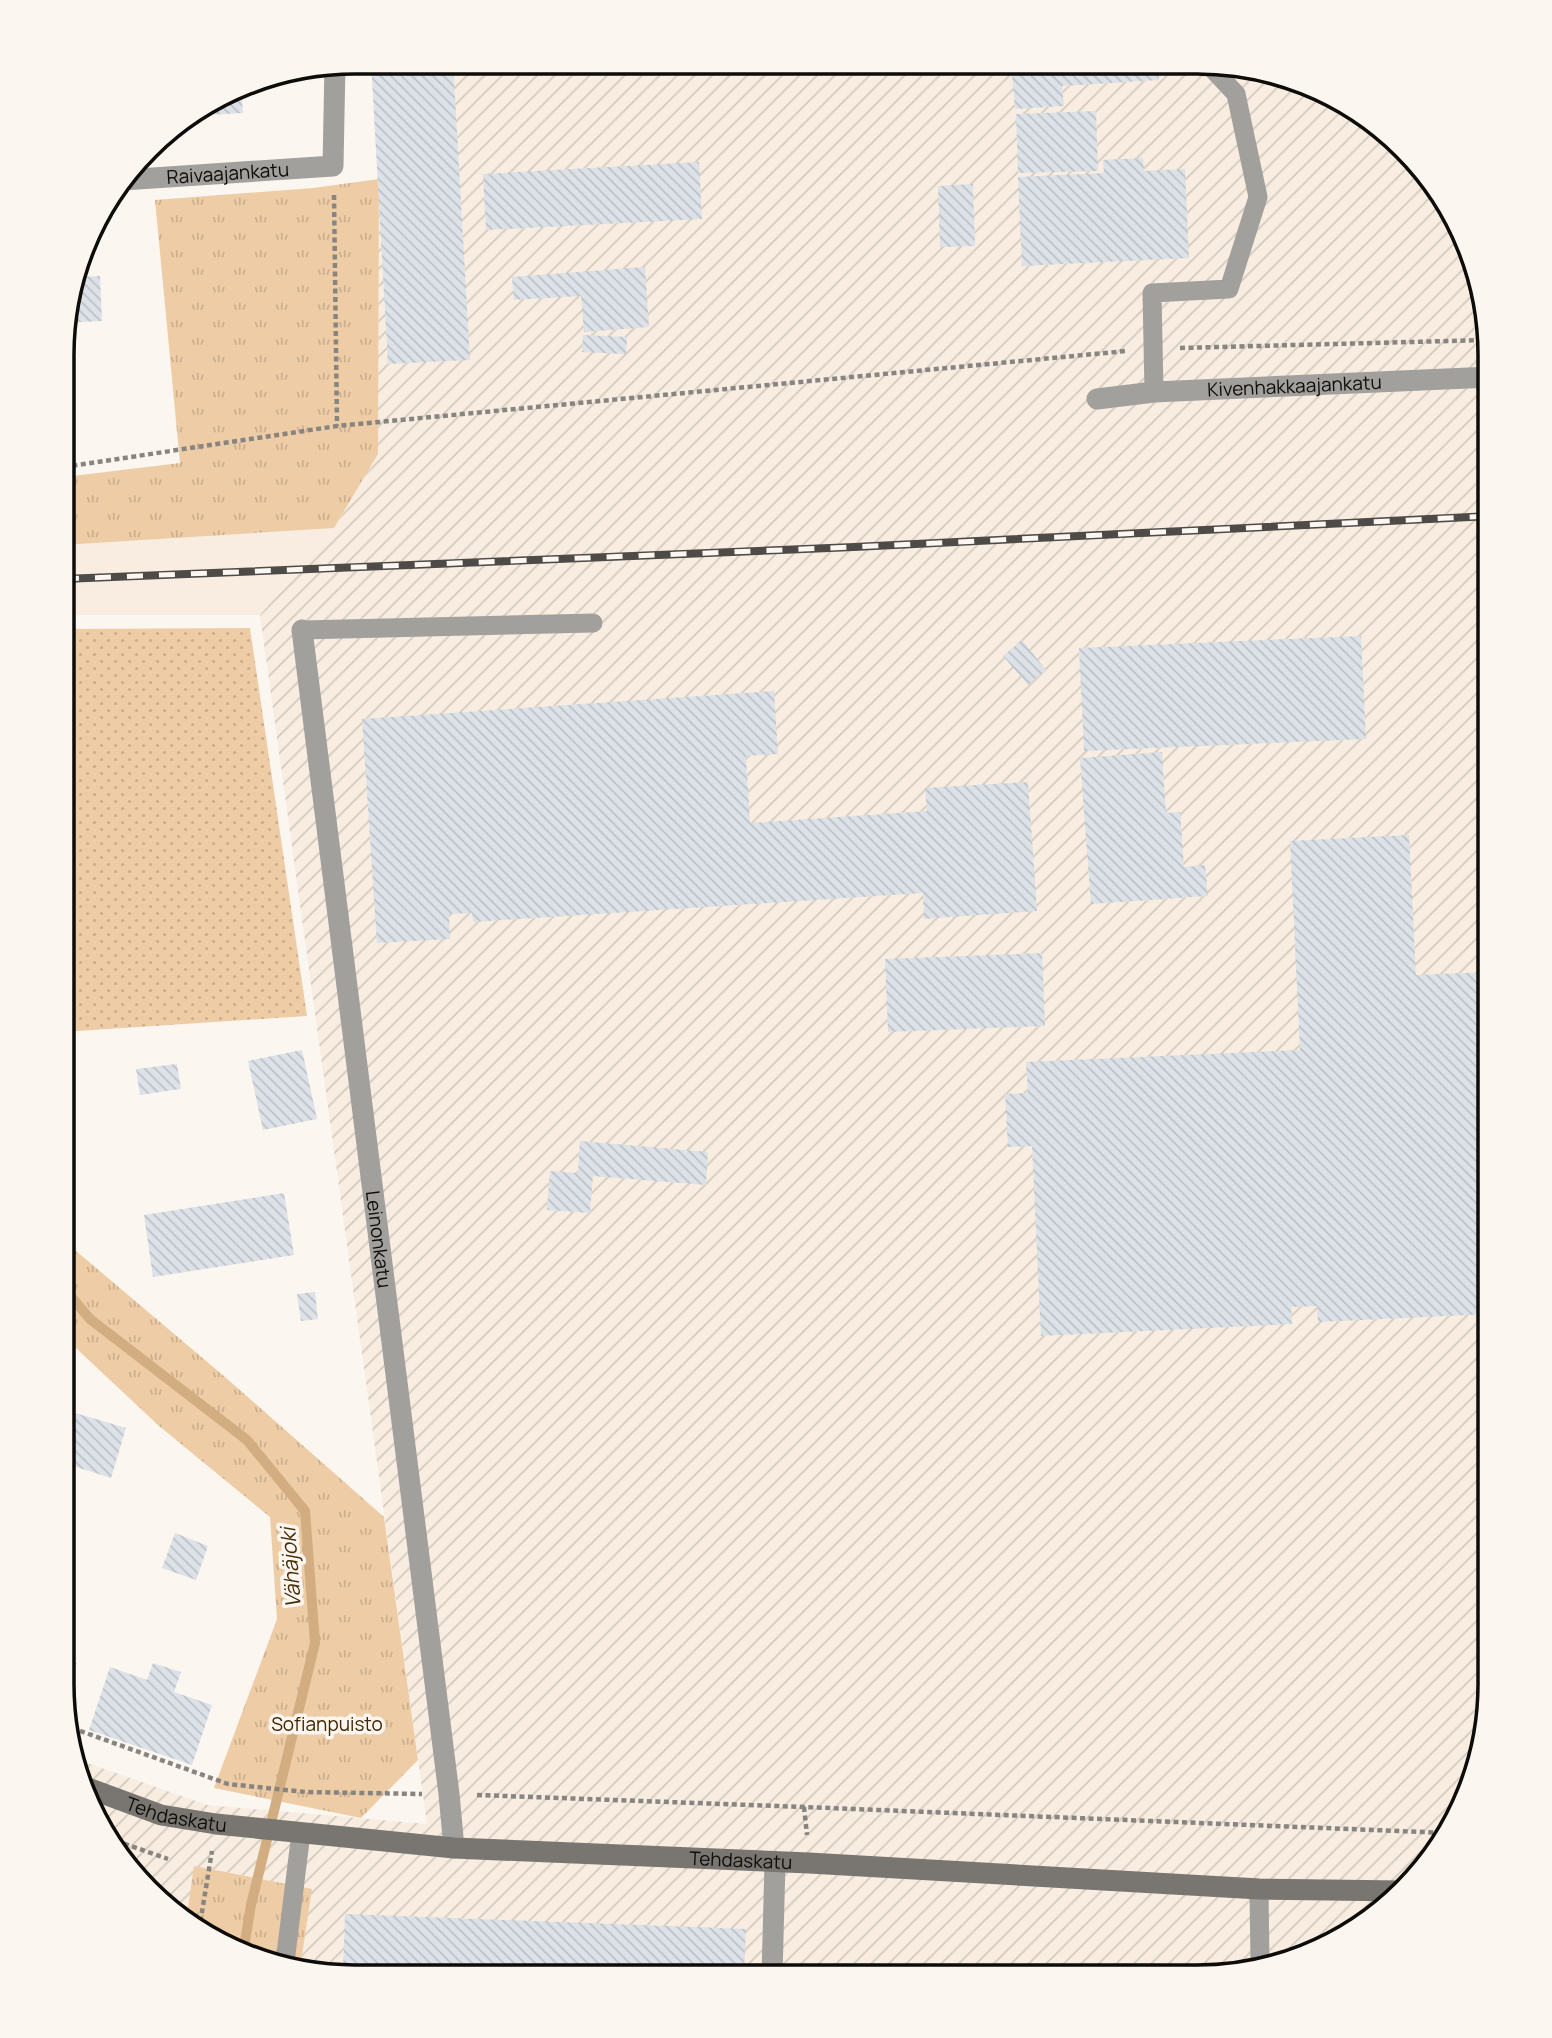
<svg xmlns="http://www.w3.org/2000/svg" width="1552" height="2038" font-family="Manrope,sans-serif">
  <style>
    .built { fill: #f8ede0 }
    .industrial { fill: url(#industrial-furrows) }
    .grass { fill: url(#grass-dots) }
    .park { fill: url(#park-tufts) }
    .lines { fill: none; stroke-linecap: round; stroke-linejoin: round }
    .stream { stroke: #d2ad81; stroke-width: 10 }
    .building { fill: url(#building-back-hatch) }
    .path { stroke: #888580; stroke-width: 4.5; stroke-dasharray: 5 3.5; stroke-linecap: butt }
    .lane { stroke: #a2a09d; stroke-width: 19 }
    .street { stroke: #a2a09d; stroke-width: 21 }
    .secondary { stroke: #797672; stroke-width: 21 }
    .rail-casing { stroke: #4d4a47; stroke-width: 8 }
    .rail { stroke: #fcf6f0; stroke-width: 5; stroke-dasharray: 16; stroke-linecap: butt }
    .labels { text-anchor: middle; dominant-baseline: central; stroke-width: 7; stroke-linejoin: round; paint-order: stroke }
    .street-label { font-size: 19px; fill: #0d0c09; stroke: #fcf6f0 }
    .park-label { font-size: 19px; fill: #402702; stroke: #fcf6f0 }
    .water-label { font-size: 21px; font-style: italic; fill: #472d09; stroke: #fcf6f0 }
    .rim { fill: none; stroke: #0d0c09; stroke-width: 3.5 }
  </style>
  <defs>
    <pattern id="industrial-furrows" width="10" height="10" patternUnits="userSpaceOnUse" patternTransform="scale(1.75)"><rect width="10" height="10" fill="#f8ede0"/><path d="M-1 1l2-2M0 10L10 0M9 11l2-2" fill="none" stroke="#d3cabf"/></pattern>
    <pattern id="grass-dots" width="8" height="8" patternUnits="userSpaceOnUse" patternTransform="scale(1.75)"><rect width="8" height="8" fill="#eecda6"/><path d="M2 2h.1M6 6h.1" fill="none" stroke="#cbaf8e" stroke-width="1.8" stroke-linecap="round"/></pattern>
    <pattern id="park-tufts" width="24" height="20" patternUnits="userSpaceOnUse" patternTransform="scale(1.75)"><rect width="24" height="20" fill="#eecda6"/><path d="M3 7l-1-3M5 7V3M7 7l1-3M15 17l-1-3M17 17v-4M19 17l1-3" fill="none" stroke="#cbaf8e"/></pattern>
    <pattern id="building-back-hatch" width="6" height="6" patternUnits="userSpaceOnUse" patternTransform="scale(1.75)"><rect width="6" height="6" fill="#dce2e8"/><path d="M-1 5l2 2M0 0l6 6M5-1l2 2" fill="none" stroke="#bcc1c6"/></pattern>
  </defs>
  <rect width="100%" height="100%" fill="#fcf6f0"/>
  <!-- built -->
  <path class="built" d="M 334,528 L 260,615 L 63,615 L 63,545 Z"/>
  <!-- industrial -->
  <path class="industrial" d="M 379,61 L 1236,64 L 1310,84 L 1376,122 L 1460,224 L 1491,354 L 1490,1703 L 1475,1778 L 1442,1846 L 1391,1904 L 1328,1946 L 1198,1977 L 317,1974 L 191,1927 L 134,1877 L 92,1814 L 79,1760 L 207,1805 L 427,1824 L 260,615 L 334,528 L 378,454 Z"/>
  <!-- grass -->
  <path class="grass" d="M 250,628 L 307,1016 L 62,1032 L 63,629 Z"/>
  <!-- park -->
  <path class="park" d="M 379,179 L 378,454 L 334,528 L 63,545 L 64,477 L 180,463 L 155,200 L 313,188 Z
    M 62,1237 L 69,1245 L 225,1377 L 384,1517 L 418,1760 L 361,1818 L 214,1788 L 277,1619 L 270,1517 L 159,1426 L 62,1335 Z
    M 194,1866 L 312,1889 L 300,1968 L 191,1927 L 186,1922 Z"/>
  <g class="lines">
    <!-- stream -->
    <path class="stream" d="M 62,1286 L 90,1319 L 247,1440 L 305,1511 L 315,1643 L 251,1905 L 244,1947"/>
  </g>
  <!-- building -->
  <path class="building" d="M 371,61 L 453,62 L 470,360 L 388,364 Z
    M 1011,63 L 1158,64 L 1159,80 L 1062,86 L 1064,106 L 1015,109 Z
    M 241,88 L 243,113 L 192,116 Z
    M 1096,111 L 1098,171 L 1018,173 L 1016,114 Z
    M 1143,158 L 1144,171 L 1185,169 L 1189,258 L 1022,266 L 1018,177 L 1104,173 L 1103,160 Z
    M 699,162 L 702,219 L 486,230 L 483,174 Z
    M 973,184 L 975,246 L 940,247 L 938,186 Z
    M 645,267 L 649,327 L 584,332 L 581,296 L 514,300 L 512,277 Z
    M 100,276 L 102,321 L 64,323 L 64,316 L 77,277 Z
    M 583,335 L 627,337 L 626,354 L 582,352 Z
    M 1361,636 L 1366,739 L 1084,751 L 1079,648 Z
    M 1022,640 L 1046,670 L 1028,685 L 1003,656 Z
    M 774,691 L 778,754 L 746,756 L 750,823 L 927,811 L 925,788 L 1028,782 L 1037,911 L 924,919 L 923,893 L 473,922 L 472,913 L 449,914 L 450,939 L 377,943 L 362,719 Z
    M 1162,752 L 1166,813 L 1180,812 L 1184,867 L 1205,865 L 1208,896 L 1091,904 L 1080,758 Z
    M 1409,835 L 1416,975 L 1490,972 L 1490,1314 L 1318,1322 L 1317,1306 L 1291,1307 L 1292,1324 L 1041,1336 L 1032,1146 L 1008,1147 L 1005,1094 L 1028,1093 L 1026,1062 L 1300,1050 L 1290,841 Z
    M 1042,953 L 1045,1026 L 888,1032 L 885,959 Z
    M 302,1050 L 317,1119 L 263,1130 L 248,1061 Z
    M 177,1064 L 181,1089 L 140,1095 L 136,1069 Z
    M 580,1141 L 708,1152 L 706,1185 L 593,1176 L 590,1213 L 547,1210 L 550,1171 L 578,1173 Z
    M 284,1193 L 294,1255 L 153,1277 L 144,1215 Z
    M 315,1292 L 318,1319 L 301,1321 L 297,1294 Z
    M 62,1409 L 126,1428 L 111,1478 L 73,1466 L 62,1501 Z
    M 175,1533 L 208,1546 L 196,1580 L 162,1568 Z
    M 61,1658 L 77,1663 L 65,1699 L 61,1684 Z
    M 153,1663 L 181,1672 L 174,1692 L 212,1705 L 192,1765 L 89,1730 L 110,1667 L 147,1680 Z
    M 345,1914 L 746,1929 L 744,1975 L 343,1974 Z"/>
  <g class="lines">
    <!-- path -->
    <path class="path" d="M 334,195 L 337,426
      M 1180,348 L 1487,340
      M 64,467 L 337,426 L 1126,351
      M 72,1728 L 228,1784 L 306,1792 L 422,1794
      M 477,1795 L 804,1807 L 1448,1833
      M 804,1807 L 807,1835
      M 108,1838 L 168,1859
      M 199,1930 L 212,1851"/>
    <!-- lane -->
    <path class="lane" d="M 1154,392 L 1152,293 L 1229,289 L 1258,197 L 1236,94 L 1208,64
      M 302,630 L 593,623
      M 1259,1889 L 1260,1962
      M 285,1962 L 301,1833"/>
    <!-- street -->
    <g class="street">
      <path id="s1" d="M 123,180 L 333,166 L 335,64"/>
      <path id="s2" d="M 1097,399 L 1154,392 L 1491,377"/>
      <path id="s3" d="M 302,630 L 449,1794 L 454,1848"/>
      <path d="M 772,1976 L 775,1862"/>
    </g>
    <!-- secondary -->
    <path class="secondary" id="s4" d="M 85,1787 L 161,1815 L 216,1824 L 454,1848 L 809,1863 L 1259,1889 L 1402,1891"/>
    <defs>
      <path id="rail" d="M 63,579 L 854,547 L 1491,516"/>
    </defs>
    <!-- rail casing -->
    <use href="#rail" class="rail-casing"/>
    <!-- rail -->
    <use href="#rail" class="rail"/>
  </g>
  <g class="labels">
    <!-- street labels -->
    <g class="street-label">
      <text stroke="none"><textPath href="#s1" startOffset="105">Raivaajankatu</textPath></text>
      <text stroke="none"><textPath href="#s2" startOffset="198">Kivenhakkaajankatu</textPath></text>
      <text stroke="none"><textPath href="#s3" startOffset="614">Leinonkatu</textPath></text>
      <text stroke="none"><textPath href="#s4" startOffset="96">Tehdaskatu</textPath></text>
      <text stroke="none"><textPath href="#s4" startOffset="663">Tehdaskatu</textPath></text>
    </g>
    <!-- park labels -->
    <g class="park-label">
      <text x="327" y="1724">Sofianpuisto</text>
    </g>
    <!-- water labels -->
    <g class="water-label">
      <text transform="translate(290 1568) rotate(-94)">Vähäjoki</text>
    </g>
  </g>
  <!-- crop -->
  <path d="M0 0H1552V2038H0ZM355 74H1197A281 281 0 0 1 1478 355V1684A281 281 0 0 1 1197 1965H355A281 281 0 0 1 74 1684V355A281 281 0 0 1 355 74Z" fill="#fcf6f0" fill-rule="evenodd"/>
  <path class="rim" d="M355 74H1197A281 281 0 0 1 1478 355V1684A281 281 0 0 1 1197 1965H355A281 281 0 0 1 74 1684V355A281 281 0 0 1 355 74Z"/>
</svg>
